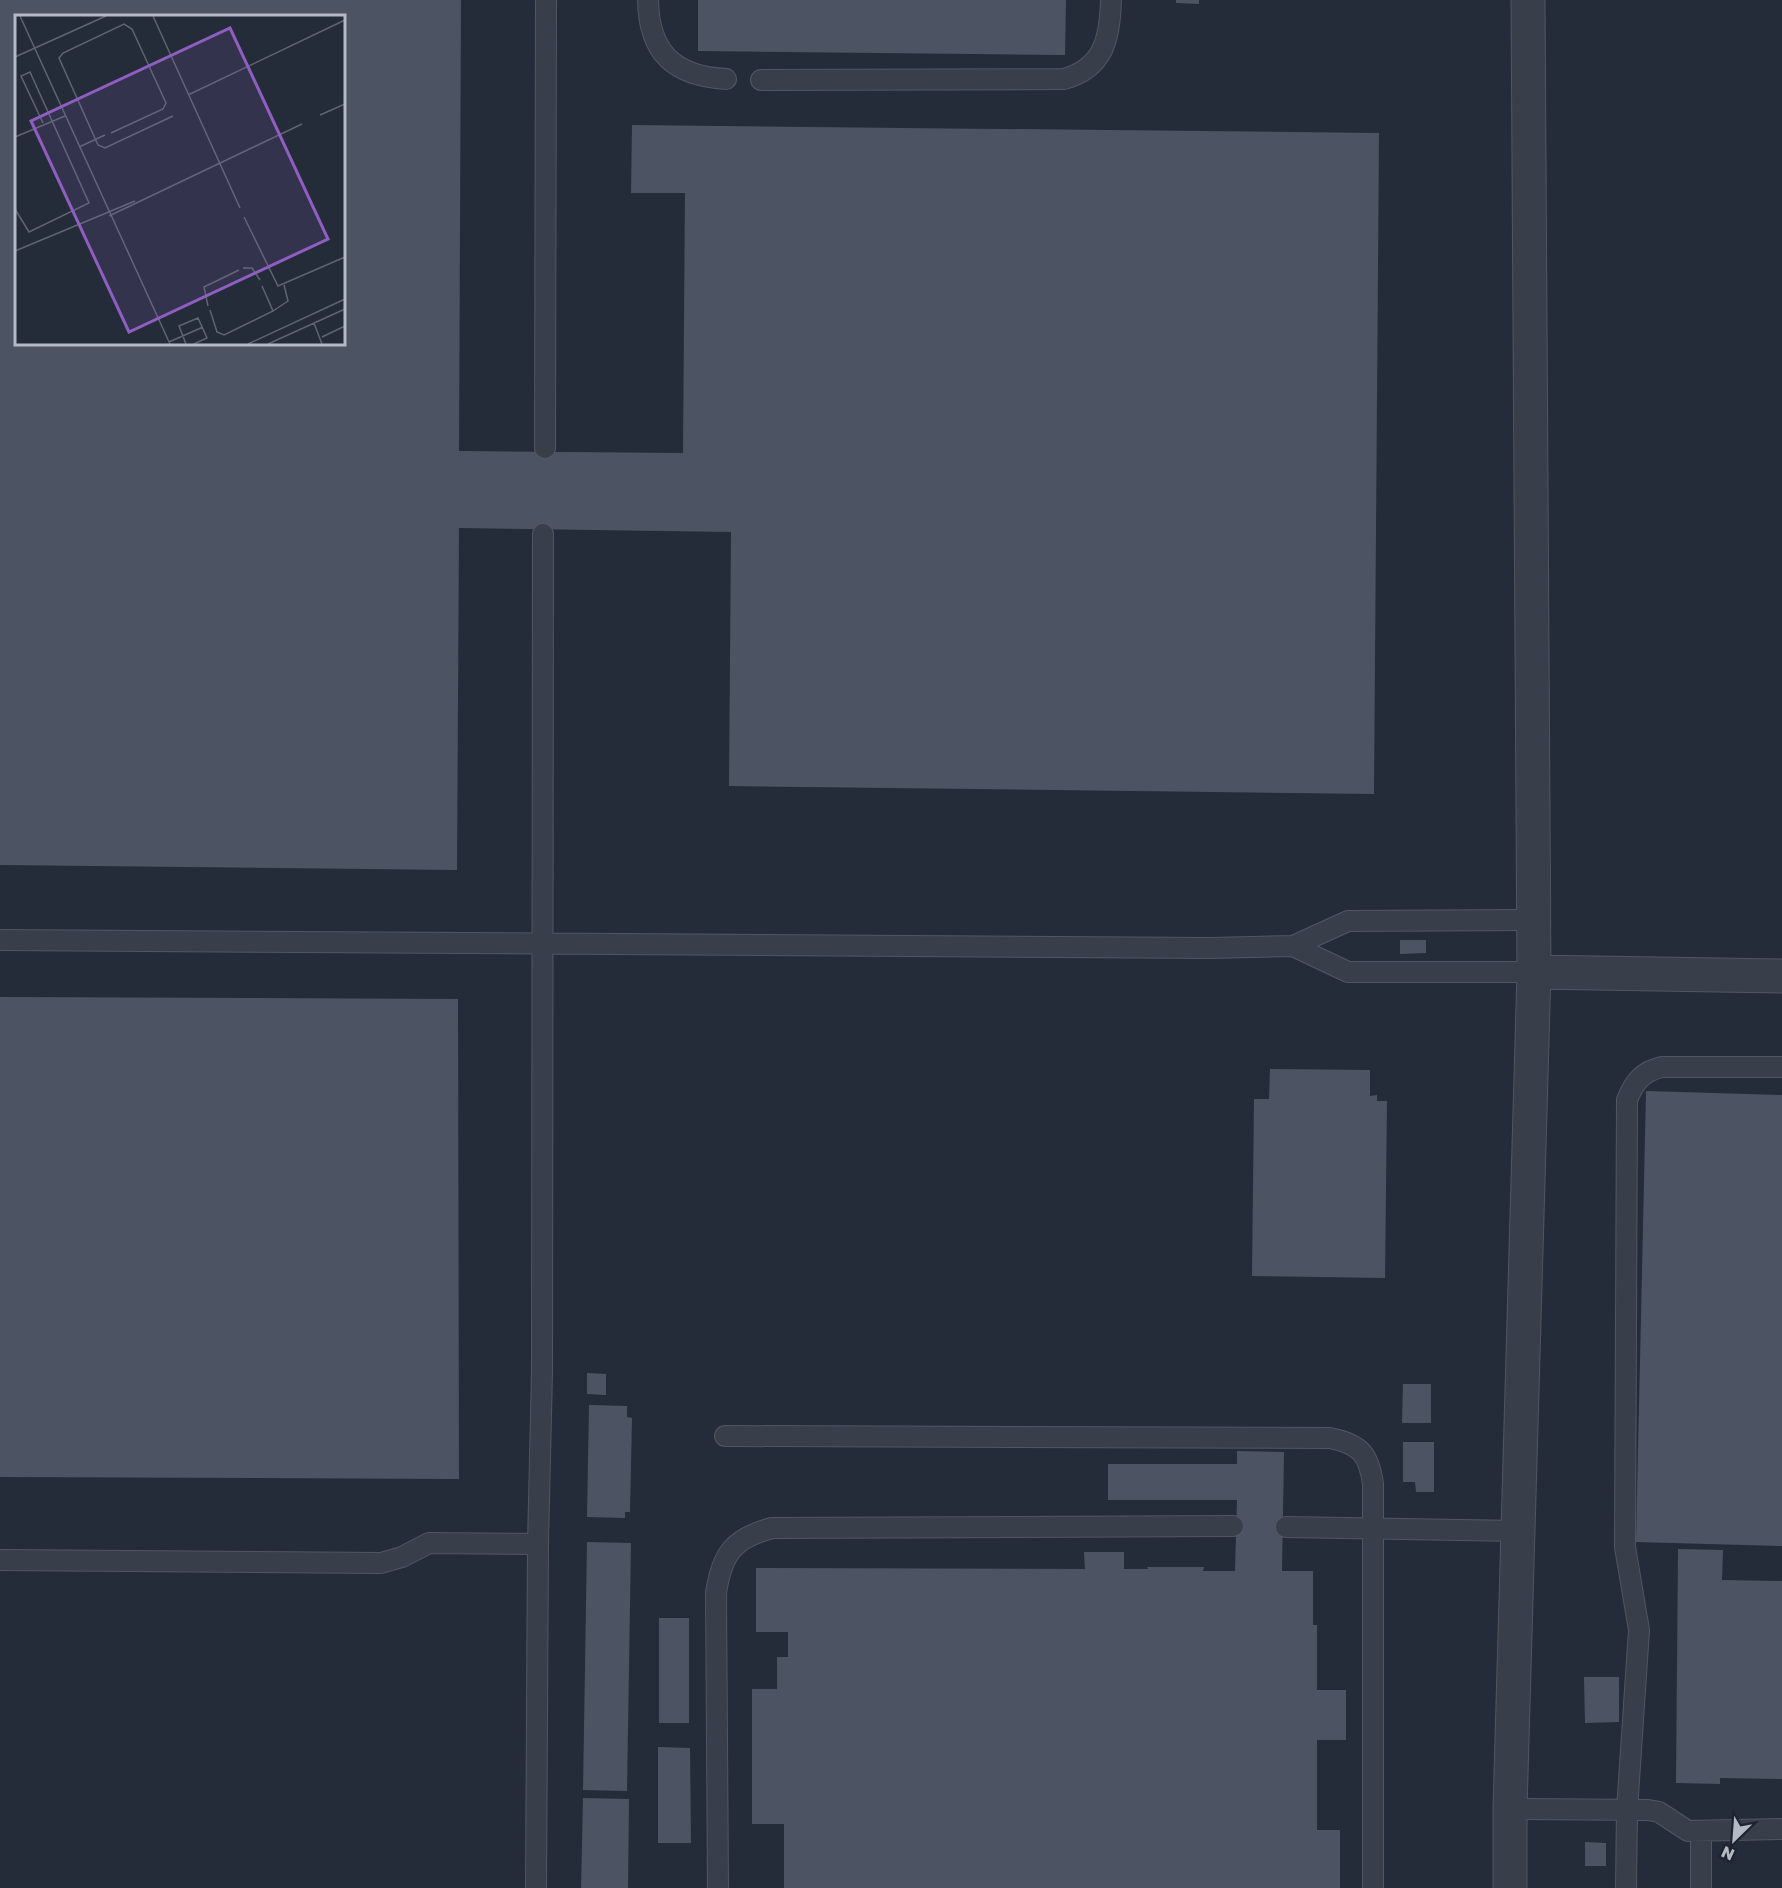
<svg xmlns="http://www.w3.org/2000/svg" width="1782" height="1888" font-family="'Golos Text',sans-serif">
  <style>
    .building { fill: #4c5463; fill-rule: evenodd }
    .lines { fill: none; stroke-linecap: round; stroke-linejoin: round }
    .service-casing { stroke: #515762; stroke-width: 22 }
    .minor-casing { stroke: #515762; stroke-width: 35 }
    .service { stroke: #393f4a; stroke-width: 20 }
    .minor { stroke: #393f4a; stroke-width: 33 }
    .inset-road { fill: none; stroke: #5e6571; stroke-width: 1.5 }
    .view { fill: #8f5ec1; fill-opacity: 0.15; stroke: #8f5ec1; stroke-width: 3 }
    .inset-edge { fill: none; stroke: #b4bac5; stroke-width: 3 }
  </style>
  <rect width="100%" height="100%" fill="#252c39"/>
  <!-- building -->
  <path class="building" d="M 0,0 L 461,0 L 459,451 L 683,453 L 685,193 L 631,193 L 632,125 L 1379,133 L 1374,794 L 729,786 L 731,532 L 459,528 L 457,870 L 0,865 ZM 16,16 L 344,16 L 344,344 L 16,344 Z
    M 698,0 L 1066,0 L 1065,55 L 698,51 Z
    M 1176,0 L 1199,0 L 1199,4 L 1176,3 Z
    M 1400,940 L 1426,940 L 1426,953 L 1400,954 Z
    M 0,997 L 458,999 L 459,1479 L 0,1477 Z
    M 1270,1069 L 1370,1070 L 1370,1096 L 1377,1095 L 1377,1101 L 1387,1101 L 1385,1278 L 1252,1276 L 1254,1099 L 1269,1099 Z
    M 1646,1091 L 1782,1095 L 1782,1546 L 1636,1542 Z
    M 587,1373 L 606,1374 L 606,1395 L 587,1394 Z
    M 1403,1384 L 1431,1384 L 1431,1423 L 1402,1423 Z
    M 589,1405 L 627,1406 L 627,1417 L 632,1418 L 630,1512 L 625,1512 L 625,1518 L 587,1517 Z
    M 1403,1442 L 1434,1442 L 1434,1492 L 1416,1492 L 1415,1482 L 1403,1482 Z
    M 1237,1451 L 1284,1452 L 1282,1571 L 1313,1571 L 1313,1625 L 1317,1625 L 1317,1690 L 1346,1690 L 1346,1740 L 1317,1740 L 1317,1830 L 1340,1830 L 1340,1888 L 784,1888 L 784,1824 L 752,1824 L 752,1689 L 777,1689 L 777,1657 L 788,1657 L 788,1632 L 756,1632 L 756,1568 L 1085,1569 L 1084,1552 L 1124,1552 L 1124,1569 L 1148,1569 L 1147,1567 L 1204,1567 L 1203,1571 L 1235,1571 L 1237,1500 L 1108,1500 L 1108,1464 L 1237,1464 Z
    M 587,1542 L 631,1543 L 627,1791 L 583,1790 Z
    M 1678,1549 L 1723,1550 L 1722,1580 L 1782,1581 L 1782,1779 L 1720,1778 L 1720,1784 L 1676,1783 Z
    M 659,1618 L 689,1618 L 689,1723 L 659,1723 Z
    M 1584,1677 L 1619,1677 L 1619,1722 L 1585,1723 Z
    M 658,1747 L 690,1748 L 691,1843 L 658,1843 Z
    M 583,1798 L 629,1799 L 628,1888 L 581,1888 Z
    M 1585,1842 L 1606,1843 L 1606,1866 L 1585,1866 Z"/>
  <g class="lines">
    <defs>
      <path id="service" d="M 648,0 C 649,53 674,76 726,79
        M 761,80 L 1064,79 C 1104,68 1110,38 1111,0
        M 545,448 L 546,0
        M 0,940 L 1211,948 L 1293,946 L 1348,921 L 1534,920
        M 1293,946 L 1348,972 L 1534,972
        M 725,1436 L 1330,1438 C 1360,1444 1369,1454 1373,1484 L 1373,1888
        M 1286,1527 L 1518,1531
        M 0,1560 L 381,1563 L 402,1557 L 429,1543 L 538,1544
        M 1510,1809 L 1648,1810 L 1659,1812 L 1688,1831 L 1782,1829
        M 1701,1832 L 1701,1888
        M 536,1888 L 538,1544 L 542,1372 L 543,534
        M 718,1888 L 716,1593 C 722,1553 734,1538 772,1528 L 1233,1526
        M 1626,1888 L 1627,1810 L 1639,1630 L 1625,1547 L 1627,1100 C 1634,1082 1643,1071 1662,1067 L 1782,1067"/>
      <path id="minor" d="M 1534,972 L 1782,976
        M 1510,1888 L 1510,1809 L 1534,972 L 1528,0"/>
    </defs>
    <!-- service casing -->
    <use href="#service" class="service-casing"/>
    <!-- minor casing -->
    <use href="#minor" class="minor-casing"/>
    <!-- service -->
    <use href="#service" class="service"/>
    <!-- minor -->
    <use href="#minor" class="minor"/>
  </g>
  <!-- overview -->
  <g transform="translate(15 15)">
    <rect width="330" height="330" fill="#252c39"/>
    <path class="inset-road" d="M 5,1 L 155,329M 138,1 L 225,193M 0,42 L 91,1M 173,80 L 330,5M 305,100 L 330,89M 96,118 L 148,94 L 151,88 L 117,14 L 109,9 L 48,38 L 44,43 L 83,130 L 90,133 L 158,101M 0,122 L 50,101M 64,132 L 90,120M 0,194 L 14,217 L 74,188 L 15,57 L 6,61 L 28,108M 94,201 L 287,109M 229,202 L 263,271 L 330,242M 0,236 L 120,186M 228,253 L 237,253 L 245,265M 193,291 L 189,272 L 224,255M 195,295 L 202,317 L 209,320 L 258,296 L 247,271M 258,296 L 273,286 L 269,270M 299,308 L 307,329M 307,322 L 330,311M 154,327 L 188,312M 171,329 L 164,311 L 183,303 L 192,323 L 179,329M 233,329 L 330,284M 253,329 L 330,294"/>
    <path class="view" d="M 215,13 L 313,224 L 114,317 L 16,106 Z"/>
    <rect width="330" height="330" class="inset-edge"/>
  </g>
  <!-- north arrow -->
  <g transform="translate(1734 1840) rotate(205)" stroke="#1e242f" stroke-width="4.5" paint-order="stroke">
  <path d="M0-4.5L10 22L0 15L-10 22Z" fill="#b4bac5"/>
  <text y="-9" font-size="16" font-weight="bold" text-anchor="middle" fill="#b4bac5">N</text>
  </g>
</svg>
